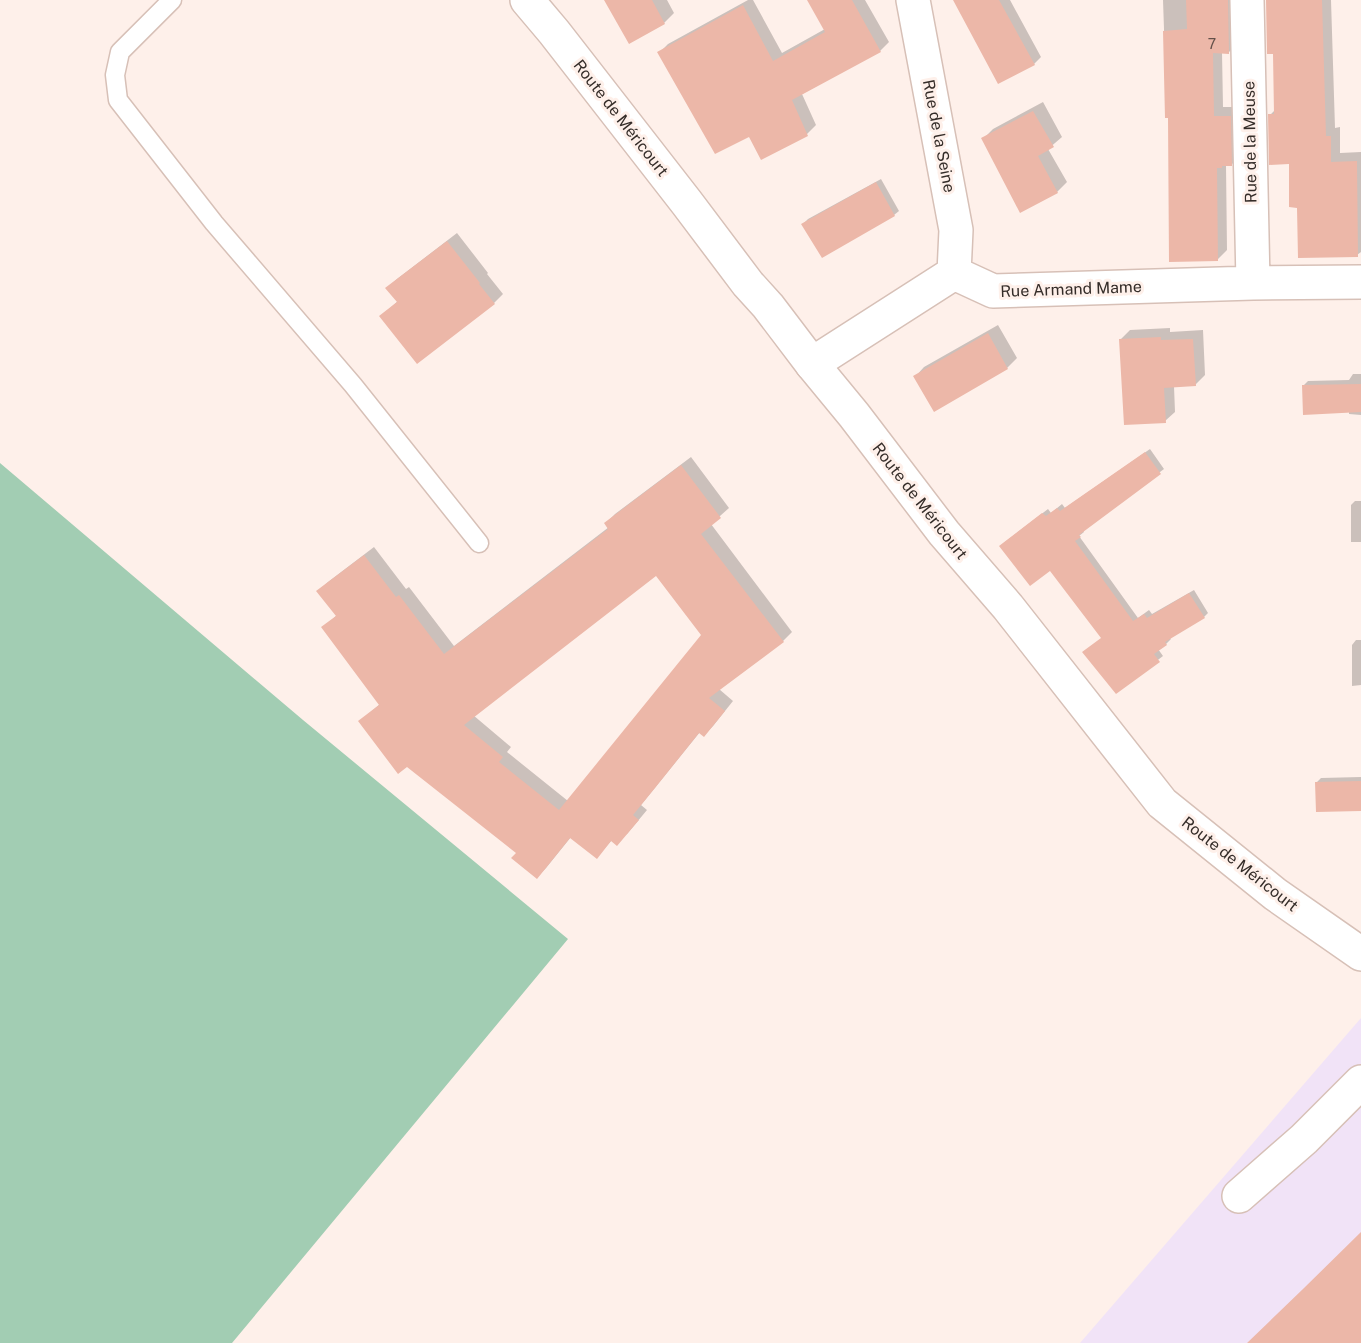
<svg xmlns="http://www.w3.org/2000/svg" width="1361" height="1343" font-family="'Public Sans',sans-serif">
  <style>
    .industrial { fill: #f1e3f7 }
    .green { fill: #a2cdb3 }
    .shadow { fill: #0003; fill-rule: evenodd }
    .building { fill: #ecb7a8; fill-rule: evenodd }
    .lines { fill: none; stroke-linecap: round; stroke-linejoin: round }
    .service-casing { stroke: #d7c0b7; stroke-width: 21 }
    .minor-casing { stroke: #d7c0b7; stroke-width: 36 }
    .tertiary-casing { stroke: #d7c0b7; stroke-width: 36 }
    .service { stroke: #fff; stroke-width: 18 }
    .minor { stroke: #fff; stroke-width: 33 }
    .tertiary { stroke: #fff; stroke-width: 33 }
    .labels { text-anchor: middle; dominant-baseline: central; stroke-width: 6; stroke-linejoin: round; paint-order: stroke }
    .number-label { font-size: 14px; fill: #635049 }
    .street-label { font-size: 16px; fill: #352d29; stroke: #fef0ea }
  </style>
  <rect width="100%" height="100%" fill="#fef0ea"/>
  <!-- industrial -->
  <path class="industrial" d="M 1361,1018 L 1361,1343 L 1080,1343 Z"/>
  <!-- green -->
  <path class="green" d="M 0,463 L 303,720 L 568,939 L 232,1343 L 0,1343 Z"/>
  <!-- shadow -->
  <path class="shadow" d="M 607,0 L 667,0 L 674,13 L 664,23 Z
    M 748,0 L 753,0 L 782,53 L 825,29 L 809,0 L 865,0 L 889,42 L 880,51 L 802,94 L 816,125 L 807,134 L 762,158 L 750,135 L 659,53 L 668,44 Z
    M 965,0 L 1010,0 L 1041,57 L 1034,64 Z
    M 1163,0 L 1237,0 L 1238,43 L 1229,52 L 1222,52 L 1223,107 L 1240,107 L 1241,155 L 1231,165 L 1226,165 L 1227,250 L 1217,260 L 1170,116 L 1167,117 Z
    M 1267,0 L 1331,0 L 1335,128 L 1340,127 L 1340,153 L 1361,152 L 1361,252 L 1357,255 L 1298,207 L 1290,163 L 1270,115 L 1276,109 L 1274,53 Z
    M 1043,102 L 1062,137 L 1048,149 L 1067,182 L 1057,192 L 983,139 L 993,129 Z
    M 881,179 L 899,211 L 894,215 L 803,224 L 808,219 Z
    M 457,233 L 488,273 L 487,274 L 503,294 L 494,303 L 381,316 L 398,301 L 387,288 L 397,279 Z
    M 998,325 L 1017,358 L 1007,368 L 934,410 L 915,377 L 924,367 Z
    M 1170,328 L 1170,332 L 1203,330 L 1205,375 L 1195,385 L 1174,386 L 1175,412 L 1165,421 L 1120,340 L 1130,330 Z
    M 1353,374 L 1361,374 L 1361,415 L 1349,414 L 1349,411 L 1304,385 L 1308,381 L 1349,380 Z
    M 1150,449 L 1164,469 L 1083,530 L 1084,532 L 1079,536 L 1138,618 L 1149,610 L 1152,614 L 1194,590 L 1208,613 L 1204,617 L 1170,638 L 1171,639 L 1166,644 L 1158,649 L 1163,656 L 1116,692 L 1102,638 L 1050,569 L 1005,542 L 1048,509 L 1051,513 L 1062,504 L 1065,508 Z
    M 691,457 L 729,508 L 711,524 L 792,632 L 783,641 L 719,689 L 733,701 L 713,726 L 704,735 L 700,732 L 641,805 L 647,810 L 627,834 L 612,840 L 597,857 L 571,837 L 546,868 L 537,877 L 518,852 L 360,721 L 380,704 L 323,628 L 337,615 L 318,591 L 328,582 L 374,547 L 406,589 L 409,587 L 454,646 L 609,527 L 606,523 L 615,514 ZM 656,574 L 703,635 L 568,801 L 507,752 L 511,747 L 473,715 Z
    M 1355,501 L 1361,501 L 1361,542 L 1351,542 L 1351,505 Z
    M 1356,640 L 1361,640 L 1361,685 L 1352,686 L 1352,645 Z
    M 1361,777 L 1361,810 L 1316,783 L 1321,778 Z"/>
  <!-- building -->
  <path class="building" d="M 604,0 L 652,0 L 665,24 L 629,44 Z
    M 807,0 L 852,0 L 881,52 L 792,100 L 808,136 L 761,160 L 749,137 L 715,154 L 657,52 L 743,5 L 773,61 L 825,32 Z
    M 953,0 L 999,0 L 1035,65 L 998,84 Z
    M 1186,0 L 1228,0 L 1229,54 L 1213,53 L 1214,116 L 1231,116 L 1232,166 L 1222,166 L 1222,168 L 1217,168 L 1218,261 L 1169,262 L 1168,118 L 1165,118 L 1163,31 L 1187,29 Z
    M 1266,0 L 1322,0 L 1326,136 L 1331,136 L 1331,162 L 1357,161 L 1358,257 L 1298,258 L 1297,208 L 1289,207 L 1289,164 L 1269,165 L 1268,114 L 1274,114 L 1273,54 L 1267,54 Z
    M 1033,111 L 1054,147 L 1038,156 L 1058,193 L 1020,213 L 981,138 Z
    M 876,182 L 895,216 L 822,258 L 801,224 Z
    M 447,241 L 480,283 L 479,284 L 495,304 L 417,364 L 379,316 L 397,302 L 385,288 Z
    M 988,333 L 1008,369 L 934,412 L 913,376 Z
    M 1161,337 L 1161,340 L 1193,339 L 1196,386 L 1164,388 L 1166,423 L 1124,425 L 1119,339 Z
    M 1361,384 L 1361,412 L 1303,415 L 1302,385 Z
    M 1145,452 L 1161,474 L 1079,535 L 1081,537 L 1075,541 L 1133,621 L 1144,614 L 1147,618 L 1189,593 L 1205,618 L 1165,642 L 1167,645 L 1154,654 L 1160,662 L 1116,694 L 1082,652 L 1101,638 L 1050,571 L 1030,586 L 999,546 L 1042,513 L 1046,516 L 1057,508 L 1060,511 Z
    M 681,465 L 721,518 L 701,534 L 784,642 L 709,698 L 725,711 L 704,737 L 699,733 L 655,788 L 633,815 L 639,820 L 617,846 L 611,841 L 597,859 L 570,838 L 537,879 L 511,858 L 516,853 L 407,767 L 398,774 L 358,721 L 379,705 L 321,627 L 336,616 L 316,591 L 364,555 L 396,597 L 399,595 L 444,654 L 608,529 L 604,523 ZM 656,576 L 701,635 L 559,810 L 499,762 L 503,757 L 464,725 Z
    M 1361,781 L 1361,811 L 1316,812 L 1315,782 Z
    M 1361,1232 L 1361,1343 L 1247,1343 L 1303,1289 Z"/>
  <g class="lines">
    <defs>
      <path id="service" d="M 172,0 L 120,52 L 115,75 L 118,100 L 214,223 L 353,385 L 479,543"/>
      <path id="minor" d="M 913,0 L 956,230 L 954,273
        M 1247,0 L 1253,283
        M 812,364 L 954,273 L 993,291 L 1253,283 L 1361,282
        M 1239,1196 L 1304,1139 L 1361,1082"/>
      <path id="tertiary" d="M 527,0 L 554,32 L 687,203 L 748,284 L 768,306 L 812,364 L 854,415 L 944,533 L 1008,607 L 1162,803 L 1275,894 L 1361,954"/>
    </defs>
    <!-- service casing -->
    <use href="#service" class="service-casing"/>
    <!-- minor casing -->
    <use href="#minor" class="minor-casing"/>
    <!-- tertiary casing -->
    <use href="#tertiary" class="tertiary-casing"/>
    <!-- service -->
    <use href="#service" class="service"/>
    <!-- minor -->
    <use href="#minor" class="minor"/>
    <!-- tertiary -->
    <use href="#tertiary" class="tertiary"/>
  </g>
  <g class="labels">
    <!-- number labels -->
    <g class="number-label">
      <text x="1212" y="44">7</text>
    </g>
    <!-- street labels -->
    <g class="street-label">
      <text transform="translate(621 118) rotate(52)">Route de Méricourt</text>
      <text transform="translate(939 136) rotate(79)">Rue de la Seine</text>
      <text transform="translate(1250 142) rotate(-91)">Rue de la Meuse</text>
      <text transform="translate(1071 289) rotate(-2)">Rue Armand Mame</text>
      <text transform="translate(920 501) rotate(52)">Route de Méricourt</text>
      <text transform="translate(1240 864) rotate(38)">Route de Méricourt</text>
    </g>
  </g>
</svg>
